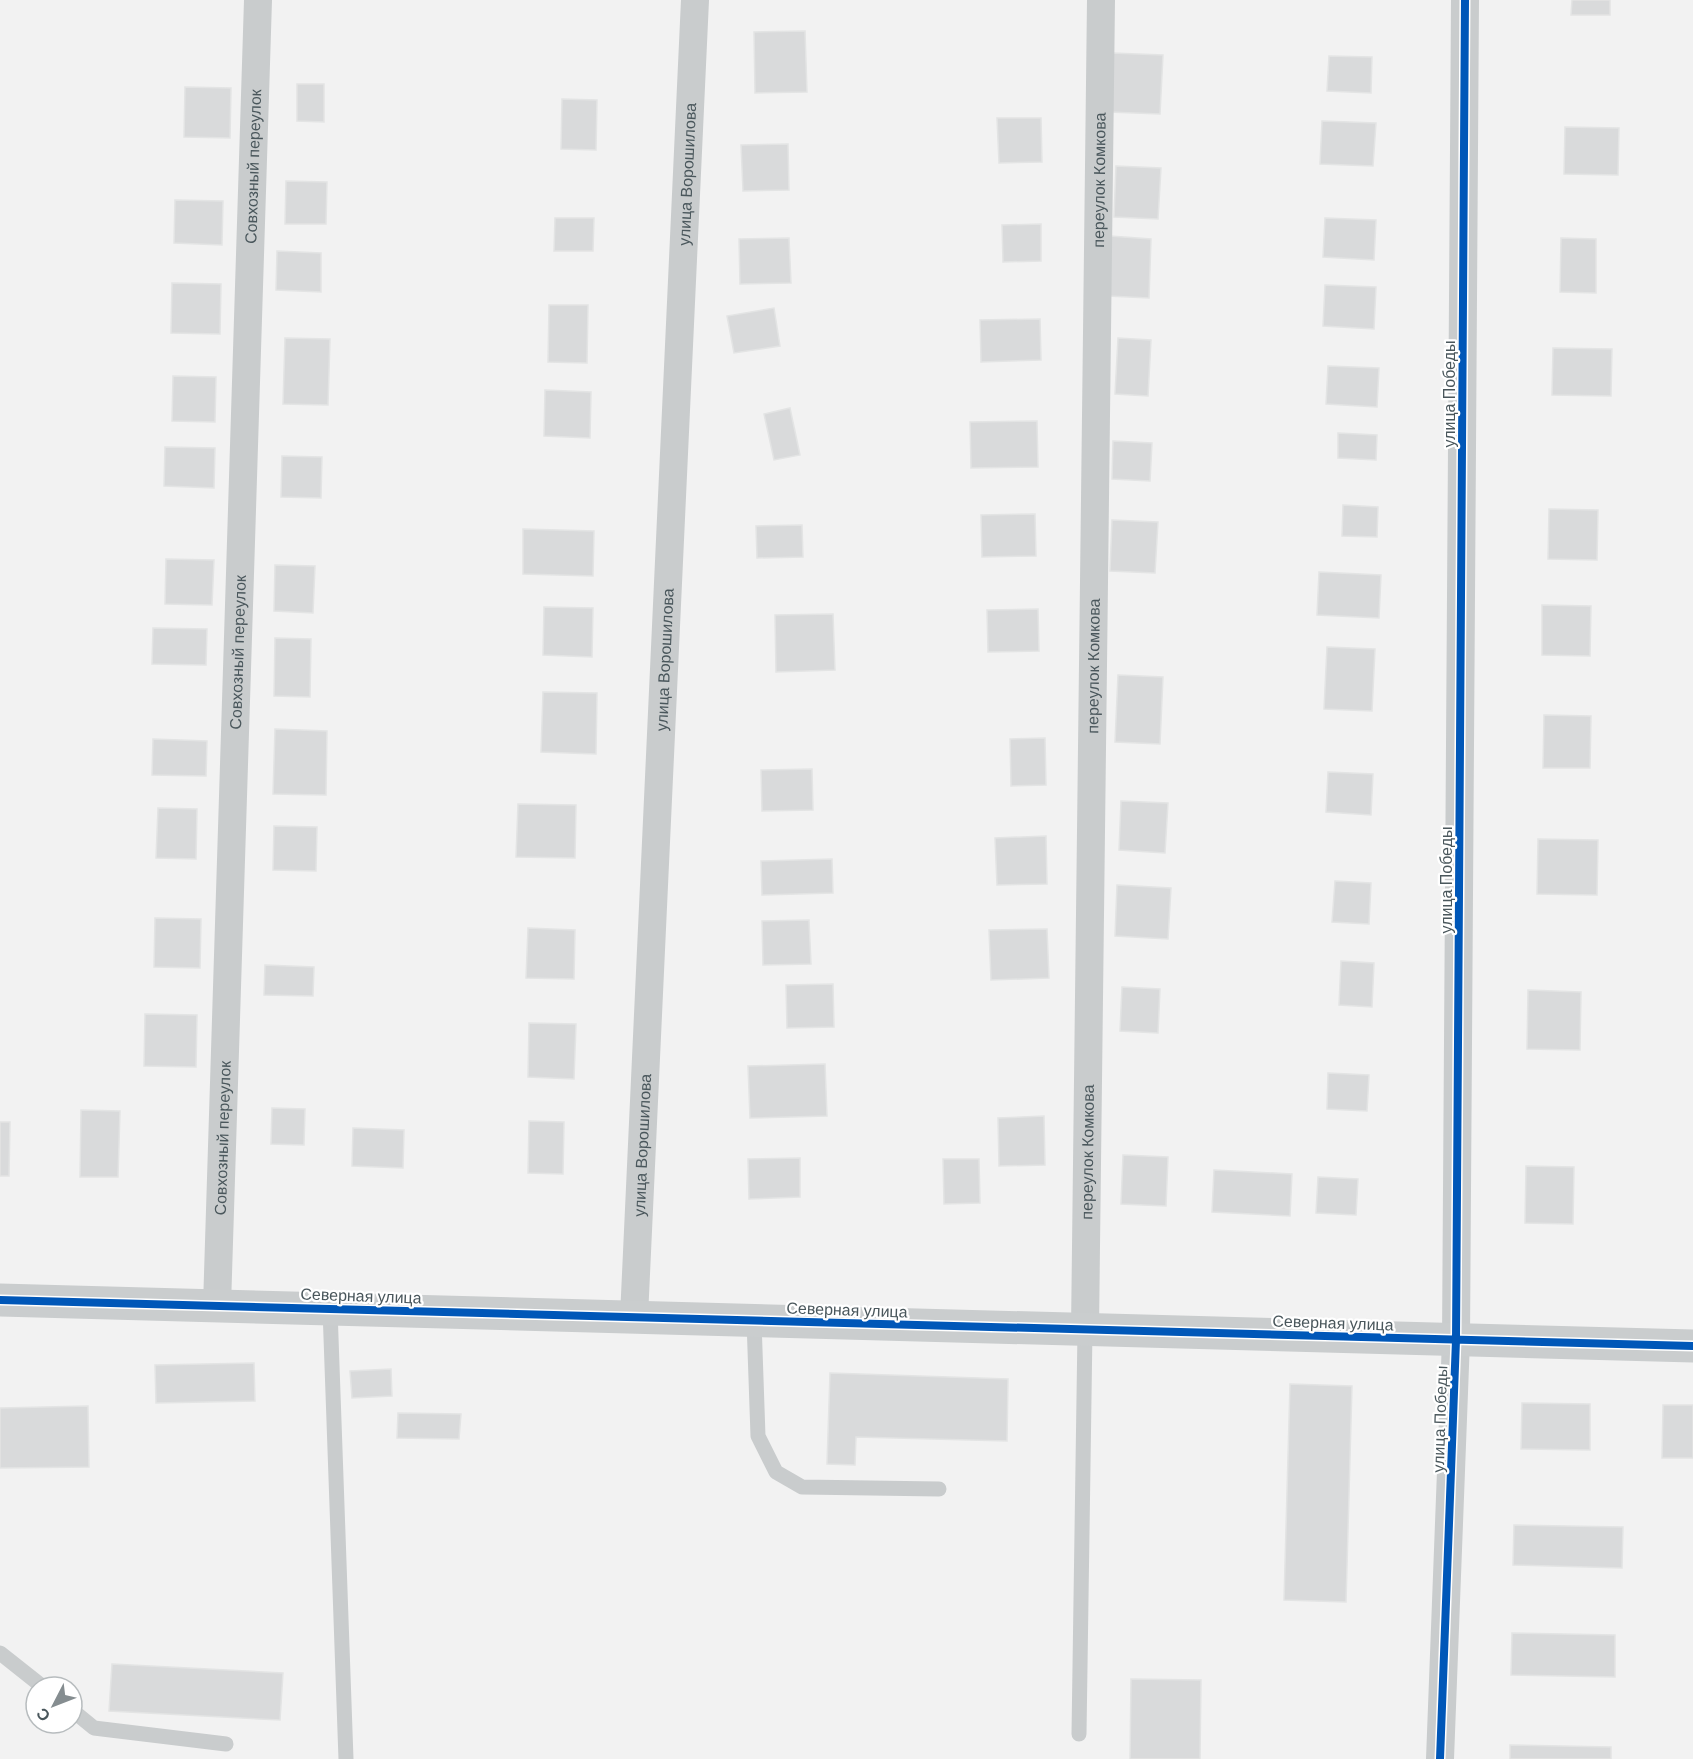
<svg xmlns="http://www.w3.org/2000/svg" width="1693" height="1759" font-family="'DM Sans',sans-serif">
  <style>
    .building { fill: #d9dadb; stroke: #e3e4e4; stroke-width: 1.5 }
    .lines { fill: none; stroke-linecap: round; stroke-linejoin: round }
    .lane { stroke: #c9cccd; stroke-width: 15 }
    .street { stroke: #c9cccd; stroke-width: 28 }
    .secondary { stroke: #cacdce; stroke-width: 33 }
    .cycleway-casing { stroke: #fff; stroke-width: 11 }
    .cycleway { stroke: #0057b8; stroke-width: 8 }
    .labels { text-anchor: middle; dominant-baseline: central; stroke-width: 4.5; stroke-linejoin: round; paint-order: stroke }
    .street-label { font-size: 16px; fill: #4a575c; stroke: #fff }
  </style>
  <rect width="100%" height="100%" fill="#f2f2f2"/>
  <!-- building -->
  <path class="building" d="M 1572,0 L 1610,0 L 1610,15 L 1571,15 Z
    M 805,31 L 807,92 L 755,93 L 754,32 Z
    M 1112,53 L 1163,55 L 1160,114 L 1109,112 Z
    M 1329,56 L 1372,57 L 1371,93 L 1327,91 Z
    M 297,84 L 324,84 L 324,122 L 297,121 Z
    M 185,87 L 231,88 L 230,138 L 184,137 Z
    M 562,99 L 597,100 L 596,150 L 561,149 Z
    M 997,118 L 1041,118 L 1042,162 L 999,163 Z
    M 1322,121 L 1376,123 L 1373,166 L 1320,164 Z
    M 1565,127 L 1619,128 L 1618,175 L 1564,174 Z
    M 788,144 L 789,190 L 743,191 L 741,145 Z
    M 1116,166 L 1161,168 L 1158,219 L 1114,217 Z
    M 286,181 L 327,182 L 326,224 L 285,224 Z
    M 175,200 L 223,201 L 222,245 L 174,243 Z
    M 555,218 L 594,218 L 593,251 L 554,251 Z
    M 1325,218 L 1376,220 L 1374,260 L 1323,257 Z
    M 1041,224 L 1041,261 L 1003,262 L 1002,225 Z
    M 1110,236 L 1151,239 L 1149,298 L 1108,296 Z
    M 789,238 L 791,283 L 740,284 L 739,239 Z
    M 1561,238 L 1596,239 L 1596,293 L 1560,292 Z
    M 277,251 L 321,253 L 321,292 L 276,290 Z
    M 172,283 L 221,284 L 220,334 L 171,333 Z
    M 1325,285 L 1376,287 L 1374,329 L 1323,326 Z
    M 549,305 L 588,305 L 587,363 L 548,362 Z
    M 774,308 L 780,346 L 734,353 L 727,316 Z
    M 1040,319 L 1041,360 L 981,362 L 980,320 Z
    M 285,338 L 330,339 L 328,405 L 283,404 Z
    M 1118,338 L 1151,340 L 1148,396 L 1115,394 Z
    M 1553,348 L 1612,349 L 1611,396 L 1552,395 Z
    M 1328,366 L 1379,368 L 1377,407 L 1326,404 Z
    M 173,376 L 216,377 L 215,422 L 172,421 Z
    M 545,390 L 591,392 L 590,438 L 544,436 Z
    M 790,408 L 800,455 L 774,460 L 764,414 Z
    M 1037,421 L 1038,467 L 971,468 L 970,422 Z
    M 1338,433 L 1377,435 L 1376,460 L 1338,458 Z
    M 1113,441 L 1152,443 L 1150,481 L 1112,479 Z
    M 165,447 L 215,448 L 214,488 L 164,486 Z
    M 282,456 L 322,457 L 321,498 L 281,497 Z
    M 1343,505 L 1378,507 L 1377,537 L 1342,536 Z
    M 1549,509 L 1598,510 L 1597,560 L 1548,559 Z
    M 1035,514 L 1036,556 L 982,557 L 981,515 Z
    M 1112,520 L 1158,522 L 1155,573 L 1110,571 Z
    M 802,525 L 803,557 L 757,558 L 756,526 Z
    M 523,529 L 594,531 L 593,576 L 523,574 Z
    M 166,559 L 214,560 L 212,605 L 165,604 Z
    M 275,565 L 315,566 L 313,613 L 274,611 Z
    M 1319,572 L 1381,575 L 1379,618 L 1317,615 Z
    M 1542,605 L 1591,606 L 1590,656 L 1542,655 Z
    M 544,607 L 593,608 L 592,657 L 543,655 Z
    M 1038,609 L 1039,651 L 988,652 L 987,610 Z
    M 833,614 L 835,670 L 776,672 L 775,615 Z
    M 153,628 L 207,629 L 206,665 L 152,664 Z
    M 275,638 L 311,639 L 310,697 L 274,696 Z
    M 1327,647 L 1375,649 L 1372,711 L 1324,709 Z
    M 1118,675 L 1163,677 L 1160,744 L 1115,742 Z
    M 543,692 L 597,693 L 596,754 L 541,752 Z
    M 1544,715 L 1591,716 L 1590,768 L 1543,768 Z
    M 275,729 L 327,731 L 326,795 L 273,794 Z
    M 1045,738 L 1046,785 L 1011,786 L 1010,739 Z
    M 153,739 L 207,741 L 206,776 L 152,775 Z
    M 812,769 L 813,810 L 762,811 L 761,770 Z
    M 1328,772 L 1373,774 L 1371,815 L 1326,812 Z
    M 1121,801 L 1168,803 L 1165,853 L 1119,850 Z
    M 518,804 L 576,805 L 575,858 L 516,857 Z
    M 158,808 L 197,809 L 196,859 L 156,858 Z
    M 274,826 L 317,827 L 316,871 L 273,870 Z
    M 1046,836 L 1047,884 L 997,885 L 995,838 Z
    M 1538,839 L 1598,840 L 1597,895 L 1537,894 Z
    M 832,859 L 833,893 L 762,895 L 761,861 Z
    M 1335,881 L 1371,883 L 1369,924 L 1332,922 Z
    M 1117,885 L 1171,888 L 1168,939 L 1115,936 Z
    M 155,918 L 201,919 L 200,968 L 154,967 Z
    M 809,920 L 811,964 L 763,965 L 762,921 Z
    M 528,928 L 575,930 L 574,979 L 526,978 Z
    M 1047,929 L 1049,978 L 991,980 L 989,930 Z
    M 1341,961 L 1374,963 L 1372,1007 L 1339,1005 Z
    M 265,965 L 314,967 L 313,996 L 264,995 Z
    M 833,984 L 834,1027 L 787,1028 L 786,985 Z
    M 1122,987 L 1160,989 L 1158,1033 L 1120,1031 Z
    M 1528,990 L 1581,992 L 1580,1050 L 1527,1049 Z
    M 145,1014 L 197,1015 L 196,1067 L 144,1066 Z
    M 529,1023 L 576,1024 L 574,1079 L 528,1077 Z
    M 825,1064 L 827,1116 L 750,1118 L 748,1066 Z
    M 1328,1073 L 1369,1075 L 1367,1111 L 1327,1109 Z
    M 272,1108 L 305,1109 L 304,1145 L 271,1144 Z
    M 81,1110 L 120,1111 L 118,1177 L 80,1177 Z
    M 1044,1116 L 1045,1165 L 999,1166 L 998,1118 Z
    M 529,1121 L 564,1122 L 563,1174 L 528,1173 Z
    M 0,1122 L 10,1122 L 9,1176 L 0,1176 Z
    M 353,1128 L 404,1130 L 403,1168 L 352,1166 Z
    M 1123,1155 L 1168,1157 L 1166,1206 L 1121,1204 Z
    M 800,1158 L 800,1197 L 749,1199 L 748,1159 Z
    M 943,1159 L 979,1159 L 980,1203 L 944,1204 Z
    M 1526,1166 L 1574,1167 L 1573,1224 L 1525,1223 Z
    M 1214,1170 L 1292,1174 L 1290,1216 L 1212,1212 Z
    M 1318,1177 L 1358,1179 L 1356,1215 L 1316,1213 Z
    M 254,1363 L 255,1401 L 156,1403 L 155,1365 Z
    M 391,1369 L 392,1396 L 352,1398 L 350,1371 Z
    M 830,1373 L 1008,1379 L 1007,1441 L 856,1437 L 855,1465 L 827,1464 Z
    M 1290,1384 L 1352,1386 L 1346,1602 L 1284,1600 Z
    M 1522,1403 L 1590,1404 L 1590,1450 L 1521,1449 Z
    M 1663,1405 L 1693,1405 L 1693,1458 L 1662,1458 Z
    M 88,1406 L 89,1467 L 0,1468 L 0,1408 Z
    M 398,1413 L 461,1414 L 459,1439 L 397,1438 Z
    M 1514,1525 L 1623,1527 L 1622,1568 L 1513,1565 Z
    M 1512,1633 L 1615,1635 L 1615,1677 L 1511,1675 Z
    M 112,1664 L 283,1673 L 280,1720 L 109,1711 Z
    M 1131,1679 L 1201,1680 L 1200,1759 L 1130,1759 Z
    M 1510,1745 L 1611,1747 L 1611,1759 L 1510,1759 Z"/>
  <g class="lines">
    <!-- lane -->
    <path class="lane" d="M 330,1309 L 346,1759
      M 754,1321 L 758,1436 L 776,1472 L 802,1487 L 939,1489
      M 0,1653 L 43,1687
      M 72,1710 L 94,1728 L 226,1744
      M 1079,1734 L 1085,1330"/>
    <!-- street -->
    <g class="street">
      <path id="s1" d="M 217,1306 L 258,0"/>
      <path id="s2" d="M 634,1317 L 695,0"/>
      <path id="s3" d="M 1085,1330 L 1101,0"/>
      <path d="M 1440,1759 L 1456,1340 L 1465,0"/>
    </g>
    <!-- secondary -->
    <path class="secondary" d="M 0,1300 L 1693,1346"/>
    <defs>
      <path id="cycleway" d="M 0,1300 L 1693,1346
        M 1440,1759 L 1456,1340 L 1465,0"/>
    </defs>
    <!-- cycleway casing -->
    <use href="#cycleway" class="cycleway-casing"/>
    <!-- cycleway -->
    <use href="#cycleway" class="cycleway"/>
  </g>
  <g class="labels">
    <!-- street labels -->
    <g class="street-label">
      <text stroke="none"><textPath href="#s1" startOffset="1140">Совхозный переулок</textPath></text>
      <text stroke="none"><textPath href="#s2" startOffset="1144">улица Ворошилова</textPath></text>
      <text stroke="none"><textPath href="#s3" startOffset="1150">переулок Комкова</textPath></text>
      <text transform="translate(1449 394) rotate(-90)">улица Победы</text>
      <text stroke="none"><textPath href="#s1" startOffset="654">Совхозный переулок</textPath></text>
      <text stroke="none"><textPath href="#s2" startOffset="658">улица Ворошилова</textPath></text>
      <text stroke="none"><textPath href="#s3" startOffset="664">переулок Комкова</textPath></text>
      <text transform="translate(1446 880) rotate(-90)">улица Победы</text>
      <text stroke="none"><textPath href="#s1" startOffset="168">Совхозный переулок</textPath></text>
      <text stroke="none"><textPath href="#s2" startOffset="172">улица Ворошилова</textPath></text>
      <text stroke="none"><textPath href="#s3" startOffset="178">переулок Комкова</textPath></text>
      <text transform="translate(361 1296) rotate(2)">Северная улица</text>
      <text transform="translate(847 1310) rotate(2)">Северная улица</text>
      <text transform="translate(1333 1323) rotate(2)">Северная улица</text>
      <text transform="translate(1440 1419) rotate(-88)">улица Победы</text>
    </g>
  </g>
  <!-- north arrow -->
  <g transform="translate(54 1705) rotate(228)"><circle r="28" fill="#ffffff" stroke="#b7bcbe" stroke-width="1.5"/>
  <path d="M0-4.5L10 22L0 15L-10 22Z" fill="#858d90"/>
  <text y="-9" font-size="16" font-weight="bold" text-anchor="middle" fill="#4a575c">С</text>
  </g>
</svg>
